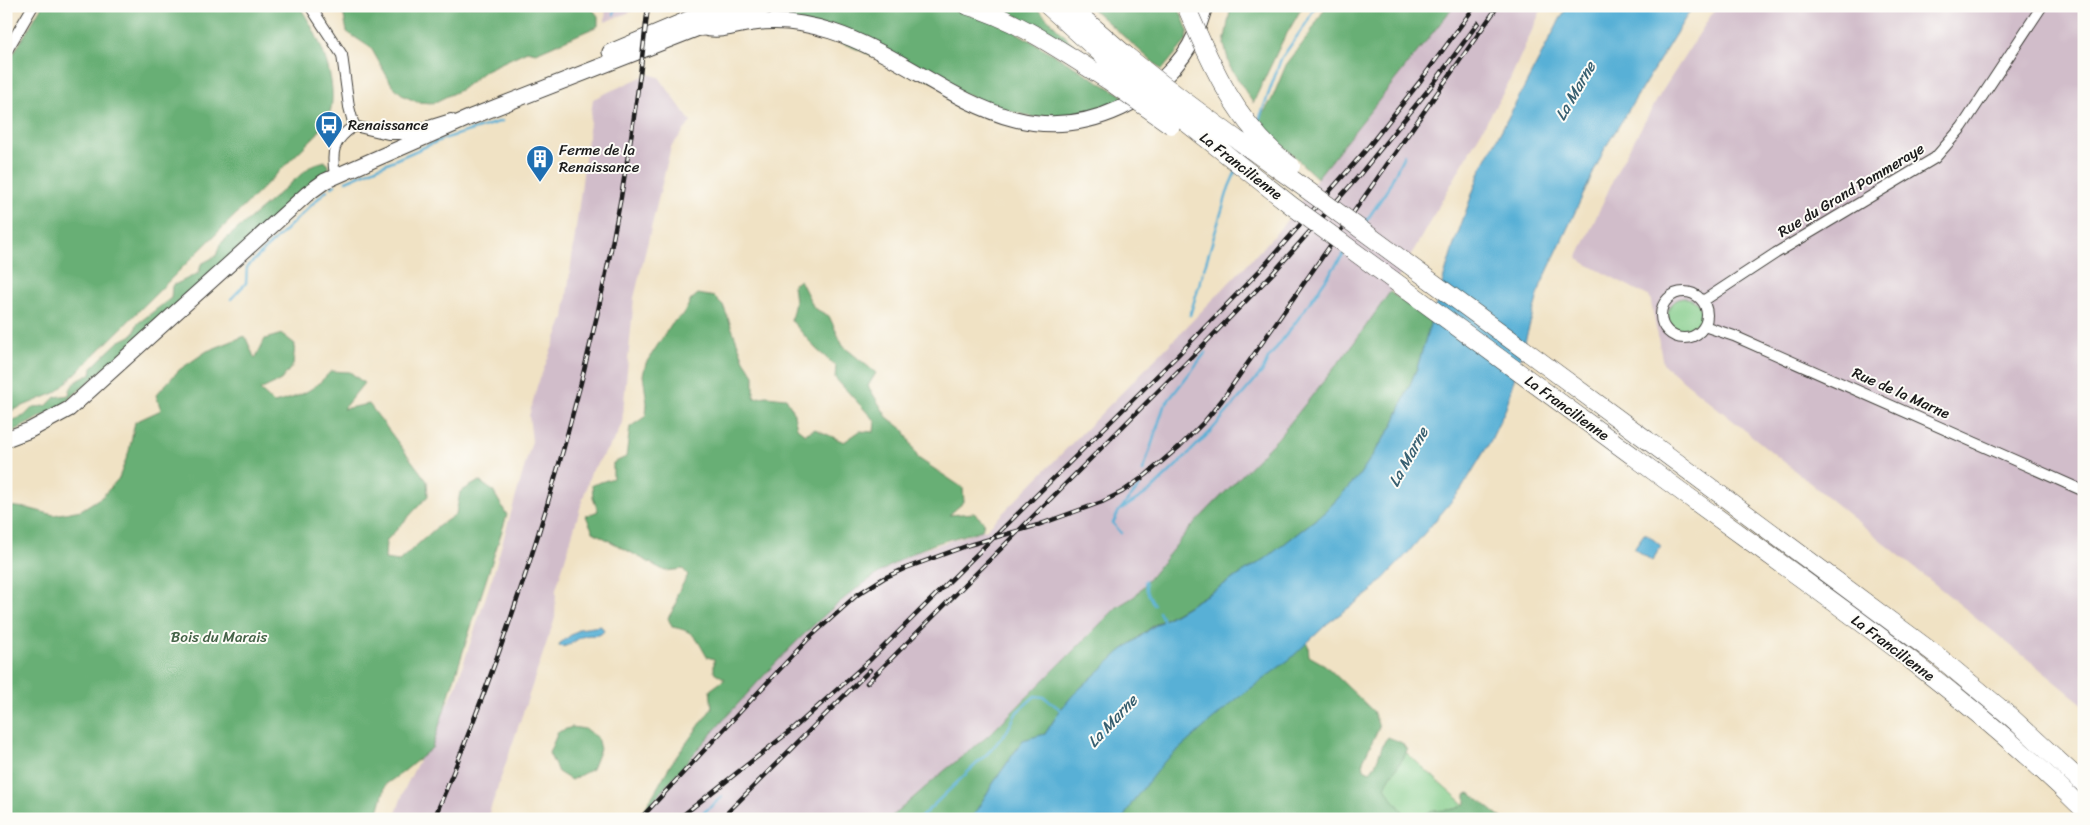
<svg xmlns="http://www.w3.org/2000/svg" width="2090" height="825" font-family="Sriracha,sans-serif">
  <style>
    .industrial { fill: #d1bdca }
    .green { fill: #81cb88; stroke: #4e7452 }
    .forest { fill: #68af74; stroke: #426648 }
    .water { fill: #59b0d6; stroke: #3a6679 }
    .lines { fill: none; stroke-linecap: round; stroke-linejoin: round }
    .stream { stroke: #59b0d6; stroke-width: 2.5 }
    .minor-casing { stroke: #3c3a35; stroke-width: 12 }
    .primary-casing { stroke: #3c3a35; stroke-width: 17 }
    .motorway-casing { stroke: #3c3a35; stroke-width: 19 }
    .minor { stroke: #fff; stroke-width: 10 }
    .primary { stroke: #fff; stroke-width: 15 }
    .motorway { stroke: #fff; stroke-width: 18 }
    .rail-casing { stroke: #1c1c1c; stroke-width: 4.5 }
    .rail { stroke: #fdfcf7; stroke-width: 2.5; stroke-dasharray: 8; stroke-linecap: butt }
    .motorway-bridge-casing { stroke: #3c3a35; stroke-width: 19; stroke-linecap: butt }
    .motorway-bridge { stroke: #fff; stroke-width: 18 }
    .labels { text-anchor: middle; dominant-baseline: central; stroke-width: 4; stroke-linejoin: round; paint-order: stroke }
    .poi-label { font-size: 15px; fill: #1c1c1c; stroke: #fdfcf7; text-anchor: start }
    .street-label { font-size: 15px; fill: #1c1c1c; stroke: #fdfcf7 }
    .park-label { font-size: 15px; fill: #446247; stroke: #fdfcf7 }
    .water-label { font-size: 16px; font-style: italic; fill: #375f70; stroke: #fdfcf7 }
  </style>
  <rect width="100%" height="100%" fill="#fdfcf7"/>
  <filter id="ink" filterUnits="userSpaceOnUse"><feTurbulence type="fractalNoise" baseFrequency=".02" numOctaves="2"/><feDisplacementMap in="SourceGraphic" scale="10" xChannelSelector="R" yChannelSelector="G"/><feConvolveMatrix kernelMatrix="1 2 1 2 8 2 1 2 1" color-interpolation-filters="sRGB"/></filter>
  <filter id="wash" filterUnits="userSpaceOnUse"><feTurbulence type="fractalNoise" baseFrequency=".0096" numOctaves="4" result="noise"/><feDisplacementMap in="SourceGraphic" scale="20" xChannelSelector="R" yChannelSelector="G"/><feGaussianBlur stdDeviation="1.12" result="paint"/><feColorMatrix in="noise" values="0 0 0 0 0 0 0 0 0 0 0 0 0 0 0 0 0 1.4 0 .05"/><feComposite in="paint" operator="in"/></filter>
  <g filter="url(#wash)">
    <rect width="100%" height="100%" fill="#f0e2c4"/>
    <!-- industrial -->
    <path class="industrial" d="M 606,6 L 645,6 L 605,22 Z
      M 1454,6 L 1543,6 L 1507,86 L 1390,292 L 1351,347 L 1305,406 L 1252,467 L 1191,527 L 1135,596 L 1117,607 L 988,736 L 944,771 L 889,819 L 636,819 L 720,723 L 784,654 L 820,618 L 865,581 L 915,552 L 987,529 L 1169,345 L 1274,236 L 1300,204 L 1317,178 Z
      M 1717,6 L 2084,6 L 2084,705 L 1663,364 L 1650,297 L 1577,259 L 1620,165 L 1661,93 Z
      M 648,74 L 659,77 L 691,122 L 671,147 L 634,298 L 622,423 L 616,437 L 591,472 L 556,589 L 555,618 L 487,819 L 394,819 L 405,788 L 455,689 L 493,575 L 532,441 L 529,416 L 537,386 L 564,318 L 593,99 Z"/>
    <!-- green -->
    <path class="green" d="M1668 315a17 17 0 1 1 34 0a17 17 0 1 1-34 0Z
      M 1401,748 L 1481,819 L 1355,819 Z"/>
    <!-- forest -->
    <path class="forest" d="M 42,6 L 299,6 C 317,31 341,84 329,115 C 327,121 321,128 317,134 L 57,392 L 6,413 L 6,66 Z
      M 342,6 L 590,6 L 598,16 L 598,26 L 536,53 L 527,51 L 486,70 L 462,89 L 433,103 L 417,102 L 404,96 L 392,85 L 371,48 L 347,32 Z
      M 792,6 L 951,6 L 979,14 L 1014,31 L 1130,100 L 1070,119 L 1032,117 L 995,107 L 778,16 L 773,10 Z
      M 997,6 L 1035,6 L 1075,46 Z
      M 1089,6 L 1178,6 L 1188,31 L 1186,41 L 1162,70 Z
      M 1231,6 L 1303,6 L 1282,42 L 1253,103 L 1230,67 L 1224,44 Z
      M 1326,6 L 1454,6 L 1317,178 L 1258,122 L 1272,99 L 1286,65 L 1309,35 Z
      M 325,161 L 329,167 L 326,175 L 60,407 L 6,435 L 6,423 L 24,416 L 33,407 L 46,406 L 55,397 L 69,395 C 70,382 81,379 91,374 L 92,367 L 118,342 L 134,334 L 137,324 L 171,298 L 172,286 L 199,273 L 201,264 L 216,256 L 220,244 L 312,165 Z
      M 800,280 L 814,308 L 829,316 L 843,346 L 876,373 L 868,386 L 887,417 L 904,430 L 918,458 L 963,488 L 964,502 L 949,515 L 974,513 L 984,522 L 982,530 C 960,537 934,542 913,553 C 850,586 805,631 757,683 C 717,726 680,770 642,814 L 671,764 L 712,708 L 710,690 L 725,679 L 714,672 L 714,659 L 707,657 C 696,638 695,631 672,627 L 668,618 L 676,605 L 677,594 L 688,575 L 683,569 L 665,571 L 593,532 L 586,516 L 598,511 L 593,498 L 592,485 L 613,478 L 613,463 L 626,457 L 630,427 L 646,416 L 647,403 L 643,375 L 646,363 L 672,323 L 683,315 L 691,300 L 698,294 L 715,297 L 723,305 L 744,360 L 754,375 L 754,398 L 767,396 L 786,398 L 793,410 L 797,428 L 805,434 L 815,429 L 844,442 L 860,431 L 874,432 L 875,421 L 835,378 L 836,366 L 816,349 L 791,320 L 795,302 L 793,285 Z
      M 1390,292 L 1431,321 L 1417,368 L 1393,425 L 1358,477 L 1326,511 L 1265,559 L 1215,590 L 1154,625 L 1120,652 L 1075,693 L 1061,709 L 1045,734 L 1023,740 L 994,782 L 971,819 L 889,819 L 944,771 L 988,736 L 1117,607 L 1135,596 L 1191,527 L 1278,438 L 1351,347 Z
      M 282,334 L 295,344 L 293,365 L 281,380 L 260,390 L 274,403 C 301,396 312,392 331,371 L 350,372 L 364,383 L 343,409 L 369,404 L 427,481 L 428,496 L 386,541 L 385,559 L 399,561 L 436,528 L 456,514 L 460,492 L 479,481 L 493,491 L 507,515 L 432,748 L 402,773 L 386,784 L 376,819 L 6,819 L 6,506 L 27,508 L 54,515 L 81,510 L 103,496 L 119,478 L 129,451 L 135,422 L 161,410 L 156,395 L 179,370 L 207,351 L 245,336 L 255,359 L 265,339 Z
      M 1304,640 L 1308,645 L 1309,656 L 1325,665 L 1373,711 L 1379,727 L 1363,761 L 1364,769 L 1370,772 C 1380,762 1379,746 1388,737 L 1402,743 L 1407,750 C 1402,764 1390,773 1385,787 L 1392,798 L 1409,819 L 1117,819 L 1135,788 L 1179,747 Z
      M 572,727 L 585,729 L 597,737 L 600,749 L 592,769 L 571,780 L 558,772 L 549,753 L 558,732 Z
      M 1470,793 L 1503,819 L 1422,819 L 1423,815 C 1437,806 1454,815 1466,803 L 1466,794 Z"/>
    <!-- water -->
    <path class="water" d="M 1567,6 L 1693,6 L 1605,148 L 1541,285 L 1506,408 L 1490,442 L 1461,490 L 1407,554 L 1372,591 L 1328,623 L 1290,659 L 1234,701 L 1163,763 L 1133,801 L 1123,819 L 971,819 L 994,782 L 1023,740 L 1045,734 L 1061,709 L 1075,693 L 1120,652 L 1154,626 L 1215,590 L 1265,559 L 1326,511 L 1358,477 L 1393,425 L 1417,368 L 1452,250 L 1481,169 Z
      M 1644,534 L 1647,534 L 1661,546 L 1652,561 L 1634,548 Z
      M 601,626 L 604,631 C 599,638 593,634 585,636 C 576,638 568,649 559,646 L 559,644 L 579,629 Z"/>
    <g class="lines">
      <!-- stream -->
      <path class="stream" d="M 614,14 L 615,6
        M 1258,123 L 1281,59 L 1307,22 L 1315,6
        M 346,181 L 443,139 L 502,121
        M 332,187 L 335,185
        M 1365,223 L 1387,190 L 1404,155
        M 231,299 L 246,283 L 247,267 L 327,190
        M 1190,315 L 1229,187 L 1236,171
        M 1143,471 L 1164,406 L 1206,352
        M 1119,511 L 1150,491 L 1177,465 L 1210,432 L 1262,372 L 1268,359 L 1298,319 L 1345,252
        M 1121,533 L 1113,523 L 1119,511 L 1140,486
        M 1145,581 L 1146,589 L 1154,605
        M 1159,612 L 1164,622
        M 696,819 L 722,797
        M 919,819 L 991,750 L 1007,731 L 1017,712 L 1035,696 L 1044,697 L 1061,710"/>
    </g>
  </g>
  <g filter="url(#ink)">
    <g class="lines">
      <defs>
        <path id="minor" d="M 310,6 L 342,55 L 349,107 L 354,126
          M 6,52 L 33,6
          M 335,175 C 331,151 333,140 354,126 L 388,134 L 403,134 L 451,119
          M1661 315a23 23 0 1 1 46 0a23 23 0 1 1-46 0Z
          M 1703,301 L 1776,253 L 1935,158 L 1962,127 L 2042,6
          M 1704,326 L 1734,336 L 2084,491"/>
        <path id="primary" d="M 610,52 L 719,6
          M 6,439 L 30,430 L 69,409 L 307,194 L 325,181 L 471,117 L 701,27 C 721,33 733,25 753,23 C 779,19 806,23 831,31 C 933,64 1004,162 1121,108 C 1149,95 1183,64 1195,35 C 1199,26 1202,16 1205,6"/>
        <path id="motorway" d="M 968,6 C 1017,19 1066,54 1109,81
          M 1048,6 L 1118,69
          M 1069,6 L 1127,56
          M 701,27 L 764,6
          M 1647,440 L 1939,657 L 2012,718 L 2084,784
          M 1633,456 C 1786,570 1948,675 2084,810"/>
      </defs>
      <!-- minor casing -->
      <use href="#minor" class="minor-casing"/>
      <!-- primary casing -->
      <use href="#primary" class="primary-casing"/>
      <!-- motorway casing -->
      <use href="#motorway" class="motorway-casing"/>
      <!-- minor -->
      <use href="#minor" class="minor"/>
      <!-- primary -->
      <use href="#primary" class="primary"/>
      <!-- motorway -->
      <use href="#motorway" class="motorway"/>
      <defs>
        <path id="rail" d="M 867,683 L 1185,364 L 1273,273 L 1357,178 L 1433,84 L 1478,23
          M 434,819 C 543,560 619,287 648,6
          M 640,819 L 808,639 L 857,595 L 884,578 L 906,568 L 969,545 L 1038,525 L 1102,502 L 1122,492 L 1146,475 L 1180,446 L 1205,421 L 1222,400 L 1498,6
          M 678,819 L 794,728 L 869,661 L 1177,356 L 1264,266 L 1365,151 L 1421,80 L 1475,6
          M 721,819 L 870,670"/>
      </defs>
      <!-- rail casing -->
      <use href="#rail" class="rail-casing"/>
      <!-- rail -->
      <use href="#rail" class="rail"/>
      <defs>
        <path id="motorway-bridge" d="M 1186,6 C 1211,65 1238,127 1291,166
          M 1127,56 C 1189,107 1255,152 1321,200 C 1430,279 1538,360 1647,440
          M 1118,69 L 1292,206 L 1633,456
          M 1109,81 L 1171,125"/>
      </defs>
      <!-- motorway-bridge casing -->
      <use href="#motorway-bridge" class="motorway-bridge-casing"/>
      <!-- motorway-bridge -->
      <use href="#motorway-bridge" class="motorway-bridge"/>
    </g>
  </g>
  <!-- icons -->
  <defs>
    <symbol id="bus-pin" viewBox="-11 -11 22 30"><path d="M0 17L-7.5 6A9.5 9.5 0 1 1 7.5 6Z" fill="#1f6fb2" stroke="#fdfcf7"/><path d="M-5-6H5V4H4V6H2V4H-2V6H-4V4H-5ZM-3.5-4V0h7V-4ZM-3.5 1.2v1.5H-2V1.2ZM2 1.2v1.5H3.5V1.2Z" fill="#fff"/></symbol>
    <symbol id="building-pin" viewBox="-11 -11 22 30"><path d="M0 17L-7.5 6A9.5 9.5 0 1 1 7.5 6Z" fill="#1f6fb2" stroke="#fdfcf7"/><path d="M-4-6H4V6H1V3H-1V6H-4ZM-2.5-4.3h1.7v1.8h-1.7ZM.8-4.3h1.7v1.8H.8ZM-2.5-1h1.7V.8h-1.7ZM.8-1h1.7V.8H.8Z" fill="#fff"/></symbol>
  </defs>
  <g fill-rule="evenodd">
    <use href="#bus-pin" x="313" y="109" width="32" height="43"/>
    <use href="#building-pin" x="524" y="143" width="32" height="43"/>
  </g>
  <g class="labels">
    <!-- poi labels -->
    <g class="poi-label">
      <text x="348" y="125">Renaissance</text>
      <text x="559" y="150">Ferme de la<tspan x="559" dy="17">Renaissance</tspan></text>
    </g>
    <!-- street labels -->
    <g class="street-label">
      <text transform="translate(1241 166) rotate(38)">La Francilienne</text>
      <text transform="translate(1851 190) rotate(-31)">Rue du Grand Pommeraye</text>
      <text transform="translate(1901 393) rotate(24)">Rue de la Marne</text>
      <text transform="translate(1567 408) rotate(36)">La Francilienne</text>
      <text transform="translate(1893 648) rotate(37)">La Francilienne</text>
    </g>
    <!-- park labels -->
    <g class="park-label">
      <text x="219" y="637">Bois du Marais</text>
    </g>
    <!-- water labels -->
    <g class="water-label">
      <text transform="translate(1575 91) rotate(-60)">La Marne</text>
      <text transform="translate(1408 457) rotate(-61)">La Marne</text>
      <text transform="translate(1112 721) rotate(-47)">La Marne</text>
    </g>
  </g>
  <!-- margin -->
  <rect width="2090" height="825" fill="none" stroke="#fdfcf7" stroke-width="25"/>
</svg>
